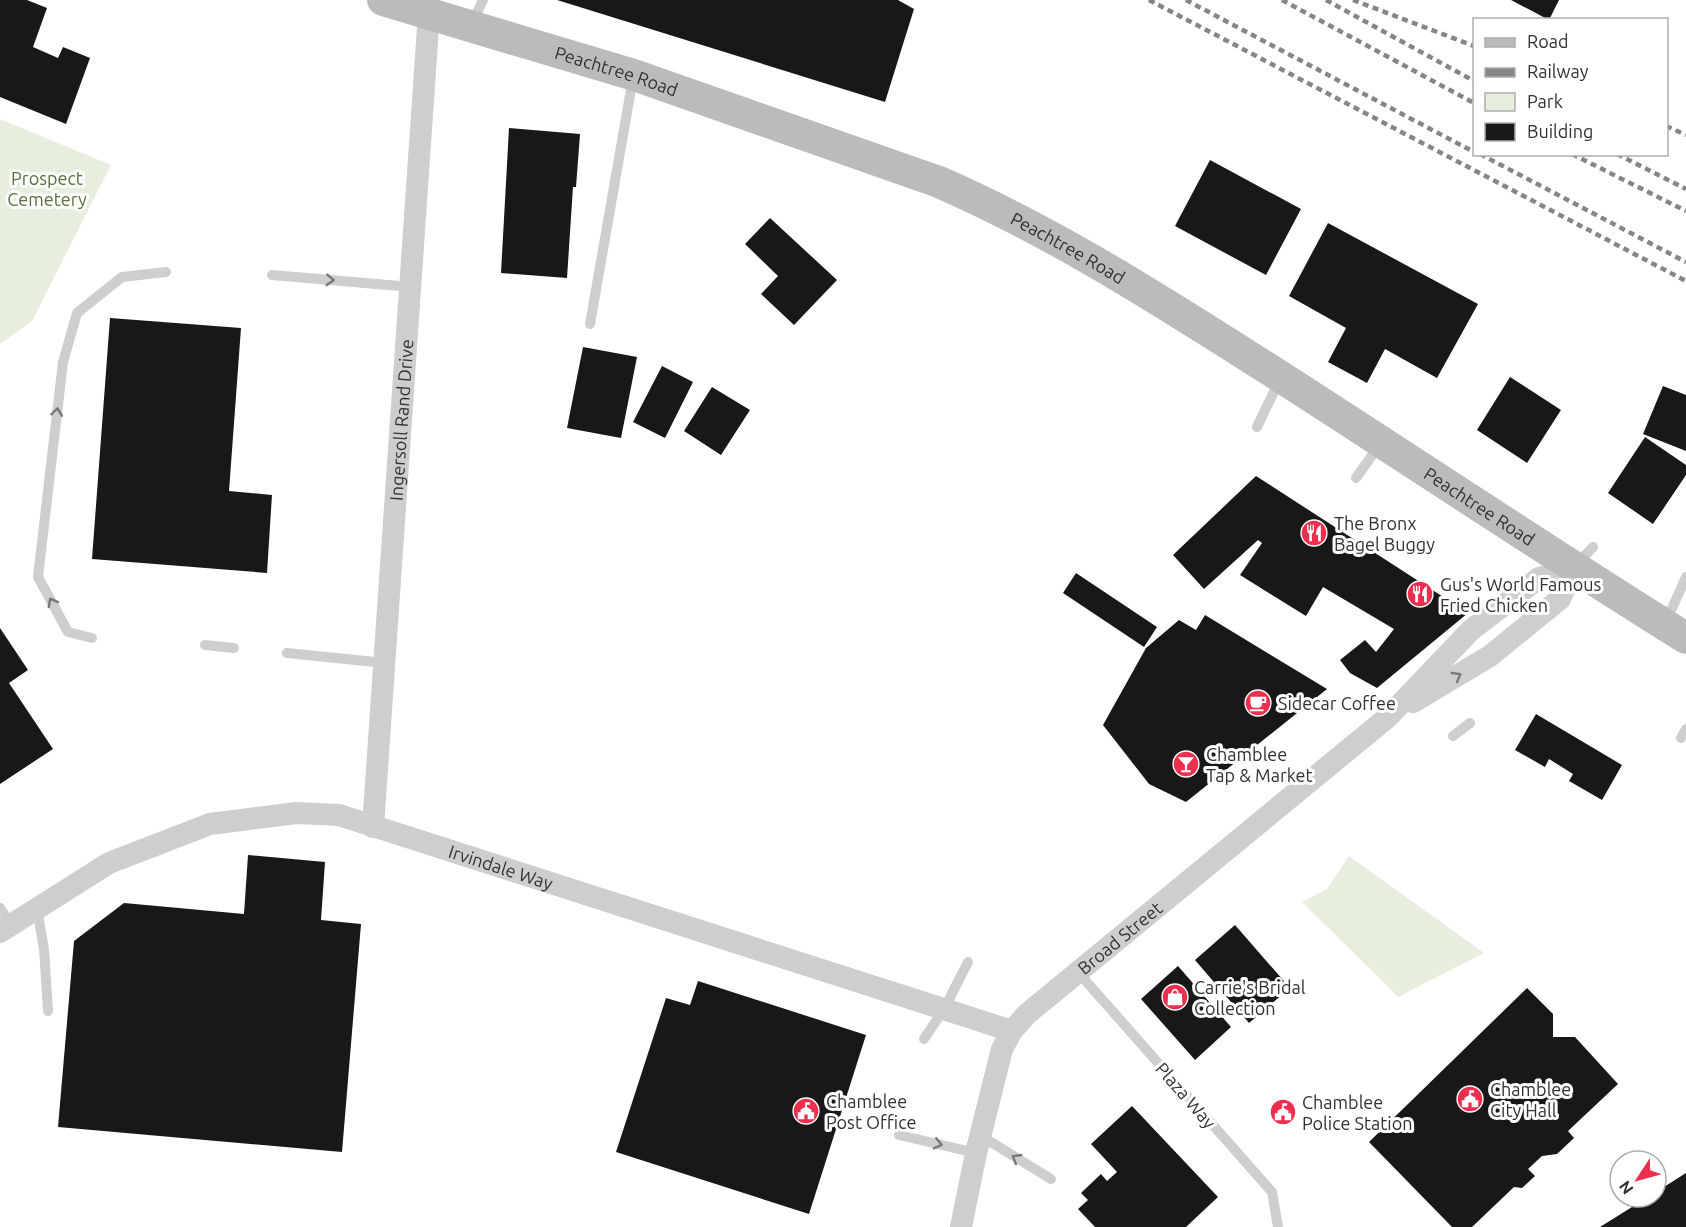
<svg xmlns="http://www.w3.org/2000/svg" width="1686" height="1227" font-family="Ubuntu,sans-serif">
  <style>
    .green { fill: #e8eedf }
    .building { fill: #181818 }
    .lines { fill: none; stroke-linecap: round; stroke-linejoin: round }
    .lane { stroke: #cecece; stroke-width: 10 }
    .street { stroke: #cecece; stroke-width: 22 }
    .secondary { stroke: #bbb; stroke-width: 32 }
    .rail { stroke: #868686; stroke-width: 4.5; stroke-dasharray: 6 4.5; stroke-linecap: butt }
    .oneway { stroke: #787878 }
    .labels { text-anchor: middle; dominant-baseline: central; stroke-width: 6; stroke-linejoin: round; paint-order: stroke }
    .street-label { font-size: 18px; fill: #313131; stroke: #fff }
    .park-label { font-size: 18px; fill: #596f3c; stroke: #fff }
    .poi-label { font-size: 18px; fill: #313131; stroke: #fff; text-anchor: start }
  </style>
  <rect width="100%" height="100%" fill="#fff"/>
  <!-- green -->
  <path class="green" d="M 0,119 L 111,165 L 32,321 L 0,344 Z
    M 1349,856 L 1484,953 L 1398,997 L 1302,902 L 1327,889 Z"/>
  <!-- building -->
  <path class="building" d="M 0,0 L 27,0 L 47,8 L 33,47 L 58,58 L 63,47 L 90,58 L 66,124 L 0,97 Z
    M 557,0 L 898,0 L 914,9 L 885,102 Z
    M 1511,0 L 1559,0 L 1549,20 Z
    M 509,128 L 580,134 L 576,187 L 573,187 L 567,278 L 501,273 Z
    M 1210,160 L 1301,209 L 1266,275 L 1175,226 Z
    M 770,218 L 837,280 L 794,325 L 761,294 L 778,276 L 745,244 Z
    M 1328,223 L 1478,304 L 1437,378 L 1385,349 L 1367,383 L 1328,362 L 1346,328 L 1289,296 Z
    M 110,318 L 241,328 L 229,491 L 272,495 L 267,573 L 92,559 Z
    M 583,347 L 637,357 L 621,438 L 567,428 Z
    M 662,366 L 693,382 L 665,438 L 633,422 Z
    M 1510,377 L 1561,410 L 1527,463 L 1477,430 Z
    M 1663,386 L 1686,395 L 1686,451 L 1643,434 Z
    M 712,387 L 750,410 L 721,455 L 684,431 Z
    M 1645,437 L 1686,465 L 1686,475 L 1653,524 L 1608,493 Z
    M 1256,476 L 1468,613 L 1377,688 L 1350,673 L 1340,660 L 1365,640 L 1376,652 L 1394,629 L 1323,587 L 1306,616 L 1240,575 L 1262,543 L 1258,540 L 1204,589 L 1173,555 Z
    M 1076,573 L 1157,627 L 1144,647 L 1063,593 Z
    M 1205,615 L 1327,689 L 1186,802 L 1149,784 L 1103,725 L 1146,648 L 1179,620 L 1196,630 Z
    M 0,628 L 28,670 L 9,683 L 53,749 L 0,784 Z
    M 1536,714 L 1622,765 L 1602,800 L 1569,781 L 1573,774 L 1549,759 L 1545,767 L 1515,750 Z
    M 248,855 L 325,862 L 321,920 L 361,924 L 342,1152 L 58,1127 L 74,941 L 124,903 L 244,914 Z
    M 1235,925 L 1290,988 L 1249,1023 L 1195,960 Z
    M 1178,966 L 1231,1027 L 1195,1060 L 1141,999 Z
    M 698,981 L 866,1035 L 809,1214 L 616,1152 L 666,998 L 690,1005 Z
    M 1527,988 L 1553,1014 L 1553,1037 L 1575,1037 L 1618,1084 L 1568,1131 L 1574,1138 L 1557,1154 L 1542,1156 L 1528,1169 L 1535,1176 L 1522,1188 L 1514,1187 L 1472,1227 L 1452,1227 L 1369,1142 Z
    M 1132,1106 L 1218,1197 L 1186,1227 L 1095,1227 L 1078,1209 L 1088,1200 L 1081,1193 L 1101,1174 L 1107,1181 L 1117,1172 L 1091,1144 Z
    M 1686,1173 L 1686,1227 L 1600,1227 L 1648,1197 L 1656,1197 L 1656,1192 Z"/>
  <g class="lines">
    <!-- lane -->
    <path class="lane" d="M 472,23 L 483,0
      M 272,275 L 411,287
      M 590,324 L 633,78
      M 1257,427 L 1280,379
      M 1356,478 L 1380,444
      M 1576,565 L 1593,547
      M 1666,622 L 1686,577
      M 92,638 L 68,632 L 38,577 L 63,362 L 77,313 L 122,277 L 166,272
      M 205,645 L 234,648
      M 287,653 L 385,663
      M 1453,736 L 1470,723
      M 1681,738 L 1686,729
      M 0,908 L 11,925
      M 37,909 L 44,949 L 48,1011
      M 1077,971 L 1272,1192 L 1278,1227
      M 924,1039 L 944,1009 L 968,962
      M 899,1135 L 976,1153
      M 981,1136 L 1051,1179"/>
    <!-- street -->
    <g class="street">
      <path d="M 1413,702 L 1490,656 L 1560,599 L 1574,567"/>
      <path id="s1" d="M 373,827 L 429,13"/>
      <path id="s2" d="M 0,932 L 109,863 L 210,824 L 296,813 L 339,815 L 1012,1031"/>
      <path id="s3" d="M 961,1227 L 976,1153 L 1002,1049 L 1012,1031 L 1027,1014 L 1388,717 L 1471,630 L 1539,578 L 1574,567"/>
    </g>
    <!-- secondary -->
    <path class="secondary" id="s4" d="M 383,0 L 634,75 L 939,182 C 1056,233 1163,302 1270,370 C 1409,459 1546,551 1686,638"/>
    <!-- rail -->
    <path class="rail" d="M 1149,0 L 1686,281
      M 1186,0 L 1474,152
      M 1282,0 L 1474,103
      M 1326,0 L 1474,81
      M 1353,0 L 1474,46
      M 1666,126 L 1686,135
      M 1480,154 L 1686,262
      M 1572,154 L 1686,211
      M 1617,154 L 1686,189"/>
  </g>
  <!-- one-way arrows -->
  <defs><path id="oneway-chevron" d="M-2-3.5L2.5 0L-2 3.5" fill="none" stroke-width="1.6" stroke-linecap="round" stroke-linejoin="round" transform="scale(1.5)"/></defs>
  <g class="oneway">
    <use href="#oneway-chevron" transform="translate(330 280) rotate(4)"/>
    <use href="#oneway-chevron" transform="translate(57 412) rotate(-83)"/>
    <use href="#oneway-chevron" transform="translate(52 602) rotate(-118)"/>
    <use href="#oneway-chevron" transform="translate(1457 676) rotate(-31)"/>
    <use href="#oneway-chevron" transform="translate(938 1144) rotate(13)"/>
    <use href="#oneway-chevron" transform="translate(1016 1158) rotate(-149)"/>
  </g>
  <!-- icons -->
  <defs>
    <symbol id="restaurant-disc" viewBox="-11 -11 22 22"><circle r="9.5" fill="#ec2f4e" stroke="#fff"/><path d="M-5-6h1v4h1v-4h1v4h1v-4h1v5L-1.5 .5V6h-2V.5L-5-1ZM5-6V6H3V1.5H1.5Q1.5-4 5-6Z" fill="#fff"/></symbol>
    <symbol id="cafe-disc" viewBox="-11 -11 22 22"><circle r="9.5" fill="#ec2f4e" stroke="#fff"/><path d="M-5.5-4.5H6V0H3Q3 3.5 0 3.5H-2.5Q-5.5 3.5-5.5 0ZM3-3.2v2h1.7v-2ZM-6 4.5H4V6H-6Z" fill="#fff"/></symbol>
    <symbol id="bar-disc" viewBox="-11 -11 22 22"><circle r="9.5" fill="#ec2f4e" stroke="#fff"/><path d="M-6-5H6L.8 .8V4.5H3.5V6h-7V4.5H-.8V.8Z" fill="#fff"/></symbol>
    <symbol id="shop-disc" viewBox="-11 -11 22 22"><circle r="9.5" fill="#ec2f4e" stroke="#fff"/><path d="M-5-2.5h2.3a2.7 3.5 0 0 1 5.4 0H5L5.5 6h-11ZM-1.5-2.5h3a1.5 2.3 0 0 0-3 0Z" fill="#fff"/></symbol>
    <symbol id="civic-disc" viewBox="-11 -11 22 22"><circle r="9.5" fill="#ec2f4e" stroke="#fff"/><path d="M-.6-6.5H3V-4.5H.6V-3L4-1V1h2V6H-6V1h2V-1L-.6-3ZM-1.2 2.5V6h2.4V2.5Z" fill="#fff"/></symbol>
  </defs>
  <g fill-rule="evenodd">
    <use href="#restaurant-disc" x="1299" y="518" width="30" height="30"/>
    <use href="#restaurant-disc" x="1405" y="579" width="30" height="30"/>
    <use href="#cafe-disc" x="1243" y="688" width="30" height="30"/>
    <use href="#bar-disc" x="1171" y="749" width="30" height="30"/>
    <use href="#shop-disc" x="1160" y="982" width="30" height="30"/>
    <use href="#civic-disc" x="1455" y="1084" width="30" height="30"/>
    <use href="#civic-disc" x="791" y="1096" width="30" height="30"/>
    <use href="#civic-disc" x="1268" y="1097" width="30" height="30"/>
  </g>
  <g class="labels">
    <!-- street labels -->
    <g class="street-label">
      <text stroke="none"><textPath href="#s4" startOffset="244">Peachtree Road</textPath></text>
      <text stroke="none"><textPath href="#s4" startOffset="730">Peachtree Road</textPath></text>
      <text stroke="none"><textPath href="#s1" startOffset="408">Ingersoll Rand Drive</textPath></text>
      <text stroke="none"><textPath href="#s4" startOffset="1216">Peachtree Road</textPath></text>
      <text stroke="none"><textPath href="#s2" startOffset="537">Irvindale Way</textPath></text>
      <text stroke="none"><textPath href="#s3" startOffset="346">Broad Street</textPath></text>
      <text transform="translate(1186 1095) rotate(49)">Plaza Way</text>
    </g>
    <!-- park labels -->
    <g class="park-label">
      <text x="47" y="178">Prospect<tspan x="47" dy="21">Cemetery</tspan></text>
    </g>
    <!-- poi labels -->
    <g class="poi-label">
      <text x="1334" y="523">The Bronx<tspan x="1334" dy="21">Bagel Buggy</tspan></text>
      <text x="1440" y="584">Gus's World Famous<tspan x="1440" dy="21">Fried Chicken</tspan></text>
      <text x="1278" y="703">Sidecar Coffee</text>
      <text x="1206" y="754">Chamblee<tspan x="1206" dy="21">Tap &amp; Market</tspan></text>
      <text x="1194" y="987">Carrie's Bridal<tspan x="1194" dy="21">Collection</tspan></text>
      <text x="1490" y="1089">Chamblee<tspan x="1490" dy="21">City Hall</tspan></text>
      <text x="826" y="1101">Chamblee<tspan x="826" dy="21">Post Office</tspan></text>
      <text x="1302" y="1102">Chamblee<tspan x="1302" dy="21">Police Station</tspan></text>
    </g>
  </g>
  <!-- legend -->
  <rect x="1473" y="18" width="195" height="138" fill="#ffffff" stroke="#adadad" stroke-width="1.5"/>
  <rect x="1485" y="38" width="30" height="9" fill="#bbbbbb" stroke="#adadad" stroke-width="1.5"/>
  <text x="1527" y="48" font-size="18" fill="#313131">Road</text>
  <rect x="1485" y="68" width="30" height="9" fill="#868686" stroke="#adadad" stroke-width="1.5"/>
  <text x="1527" y="78" font-size="18" fill="#313131">Railway</text>
  <rect x="1485" y="93" width="30" height="18" fill="#e8eedf" stroke="#adadad" stroke-width="1.5"/>
  <text x="1527" y="108" font-size="18" fill="#313131">Park</text>
  <rect x="1485" y="123" width="30" height="18" fill="#181818" stroke="#adadad" stroke-width="1.5"/>
  <text x="1527" y="138" font-size="18" fill="#313131">Building</text>
  <!-- north arrow -->
  <g transform="translate(1638 1179) rotate(234)"><circle r="28" fill="#ffffff" stroke="#adadad" stroke-width="1.5"/>
  <path d="M0-4.5L10 22L0 15L-10 22Z" fill="#ec2f4e"/>
  <text y="-9" font-size="16" font-weight="bold" text-anchor="middle" fill="#313131">N</text>
  </g>
</svg>
